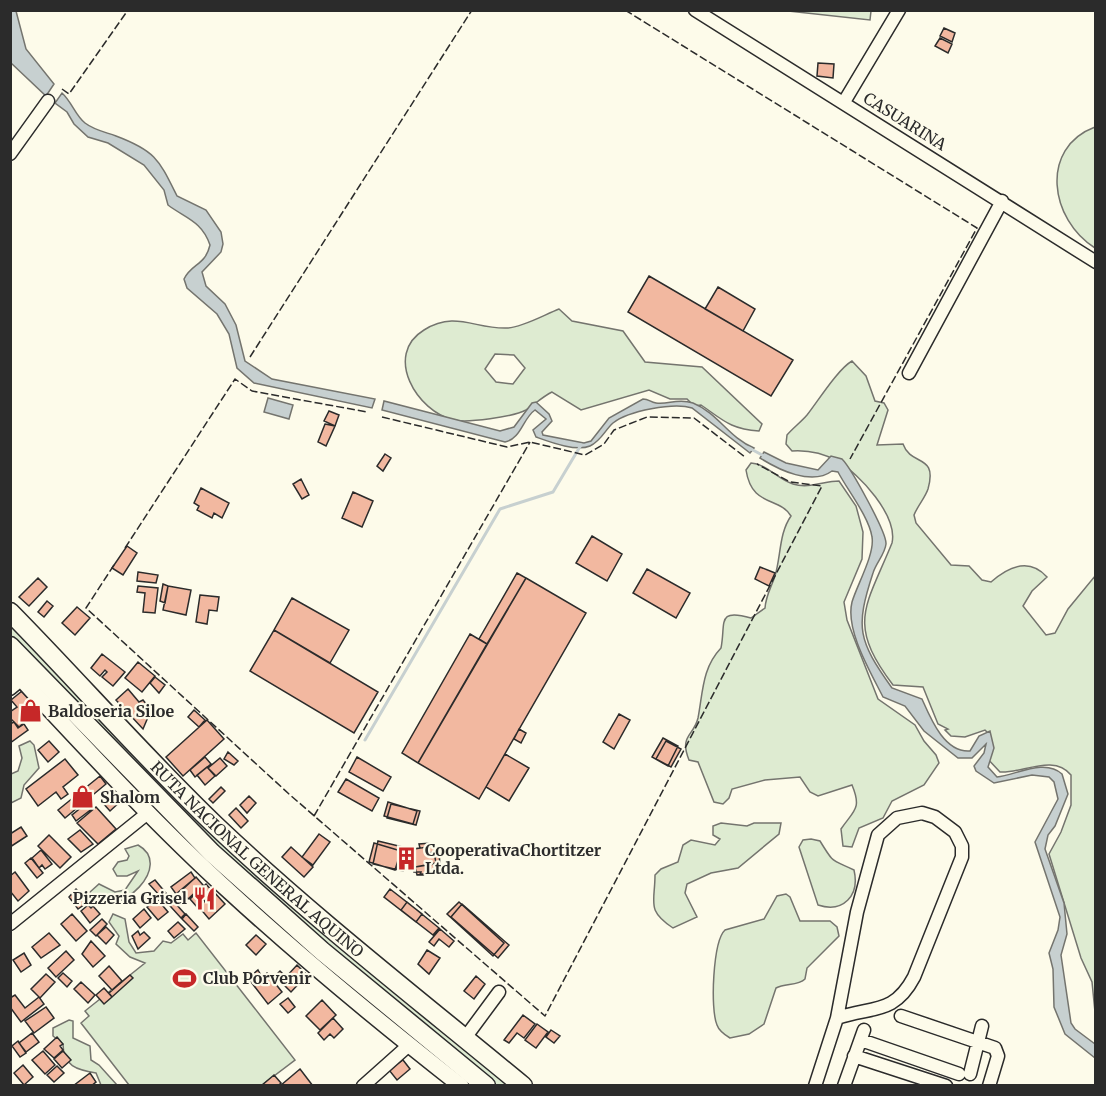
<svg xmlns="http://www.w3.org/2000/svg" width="1106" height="1096" font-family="Merriweather,serif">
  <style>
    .green { fill: #deebd1; stroke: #74746e; stroke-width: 1.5; fill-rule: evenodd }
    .water { fill: #c7d0d0; stroke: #74746e; stroke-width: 1.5 }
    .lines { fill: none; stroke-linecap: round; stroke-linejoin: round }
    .stream { stroke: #c7d0d0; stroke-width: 3 }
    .building { fill: #f2b8a0; stroke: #2b2b2b; stroke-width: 1.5 }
    .minor-casing { stroke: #2b2b2b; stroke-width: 15 }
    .major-casing { stroke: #2b2b2b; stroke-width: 18 }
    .highway-casing { stroke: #2b2b2b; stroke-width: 21 }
    .minor { stroke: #fdfbea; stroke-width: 12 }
    .major { stroke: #fdfbea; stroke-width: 15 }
    .highway { stroke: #fdfbea; stroke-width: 18 }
    .fence { stroke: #2b2b2b; stroke-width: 1.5; stroke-dasharray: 8 3; stroke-linecap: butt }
    .labels { text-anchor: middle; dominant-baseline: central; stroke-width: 4.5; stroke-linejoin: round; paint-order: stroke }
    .street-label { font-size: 16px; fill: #2b2b2b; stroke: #fdfbea }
    .poi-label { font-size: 16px; font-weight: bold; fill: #2b2b2b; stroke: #fdfbea; text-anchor: start }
  </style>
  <rect width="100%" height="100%" fill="#fdfbea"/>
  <!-- green -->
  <path class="green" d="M 779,10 L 871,10 L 871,11 L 870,20 Z
    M 1095,127 L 1096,127 L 1095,248 C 1050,220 1039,148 1095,127 Z
    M 559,309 L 572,321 L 623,331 L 645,362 L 702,367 L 762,424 L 759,431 C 730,429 723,420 701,405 L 694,406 L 687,399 L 670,399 L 649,390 L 581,410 L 552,392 C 542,397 534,405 526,410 C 513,417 467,423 454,420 C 417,412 383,355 424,330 C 456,310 476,330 508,328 C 523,327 544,315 559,309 ZM 495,354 L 514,355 L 525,368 L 513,384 L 496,382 L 485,369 Z
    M 852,361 L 866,376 L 875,401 L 884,403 L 888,410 L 877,445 L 903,444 C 911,467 938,453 928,489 C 925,498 918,505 914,515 L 916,523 L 951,565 L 969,566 L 982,580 L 991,582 C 1008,567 1029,557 1047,577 L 1032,591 L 1023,606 L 1046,635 L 1055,633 L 1068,609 L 1095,576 L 1095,1012 L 1092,982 L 1081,958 L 1049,854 L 1061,832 L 1071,805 L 1071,775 C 1054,753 1021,774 1000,772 L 985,756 L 988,733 L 985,730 L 965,737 L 951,736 L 945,730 L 948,729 L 938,724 L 923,687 L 893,685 C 846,623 866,607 892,543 C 898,516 860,474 837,461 C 823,453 808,450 792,451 L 786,444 L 787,435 C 793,428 801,422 807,415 C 818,401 838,369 852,361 Z
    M 751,463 C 767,464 777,479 793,484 C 809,489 824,481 839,481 L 856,506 L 863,532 L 862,559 L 844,602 L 847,620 L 878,699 L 915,725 L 924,741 L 936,755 L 939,763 L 924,785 L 892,801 L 883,818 L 859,828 L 852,847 L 843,846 L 841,829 C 854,810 862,809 852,785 L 818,796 L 810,792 L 800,777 L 765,780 L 732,789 L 729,798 L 723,804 L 714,802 L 698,762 L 689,760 C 679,735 694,736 698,718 C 703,692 702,668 721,648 C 726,623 716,608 751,618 L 765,608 C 766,595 771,588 775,576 C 781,556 779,533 791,516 C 779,496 752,508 746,470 Z
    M 10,623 L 136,752 L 512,1085 L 495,1085 L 256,886 L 11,638 Z
    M 30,741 L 34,745 L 39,768 L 24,785 L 21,798 L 11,803 L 11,774 L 18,771 L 22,758 L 19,746 Z
    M 721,823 L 747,826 L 754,823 L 781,823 L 779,834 L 738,868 L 711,873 L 687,884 L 685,893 L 697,917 L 673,928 C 646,910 655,903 655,875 L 661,869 L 678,862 L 683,845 L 691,840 L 715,845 L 720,839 L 713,835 L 713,826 Z
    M 811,839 L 820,841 C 834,864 831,859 854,870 C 860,896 843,913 818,905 L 799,847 L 803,840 Z
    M 138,845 C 174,865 122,918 89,901 L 90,892 L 99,884 L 115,892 L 125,890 L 138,871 L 127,876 L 117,876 L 113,869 L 118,862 L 127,860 L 129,856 L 125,849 Z
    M 786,894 L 790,897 L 800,921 L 830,921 L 837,927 L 839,936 L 807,968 L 805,979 C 798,986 785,983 776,988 L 764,1024 L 749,1034 L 730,1038 C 725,1035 719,1031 717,1025 C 710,1009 713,941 725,930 L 764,919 L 777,896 Z
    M 113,914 L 125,919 L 129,942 L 136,953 L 154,951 L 163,941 L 171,943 L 183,934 L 188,940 L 196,933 L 295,1060 L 262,1085 L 129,1085 L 81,1023 L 89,1016 L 85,1011 L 145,963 L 130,957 L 116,944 L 119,936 L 109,922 Z
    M 69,1020 L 73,1021 L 73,1038 L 90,1046 L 91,1060 L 99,1065 L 117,1085 L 101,1085 L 96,1073 C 77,1070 63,1066 63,1044 L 53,1036 L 53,1028 Z"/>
  <!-- water -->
  <path class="water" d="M 11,11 L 16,11 L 26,49 L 54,84 L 46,96 L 11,63 Z
    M 62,93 C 72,102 75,115 85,123 C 94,130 105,132 116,136 C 156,151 159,160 177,196 L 206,210 L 221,232 L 223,244 L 221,252 L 202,272 L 206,286 L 225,304 L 236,325 L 245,361 L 272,379 L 375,399 L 372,408 L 254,383 L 237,368 L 229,334 L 217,314 L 187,288 L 184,279 C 192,263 205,266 210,245 C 202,221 185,218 168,205 L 164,190 L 144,165 L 108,143 L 88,137 L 74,124 L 67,112 L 55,103 Z
    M 268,398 L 293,405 L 289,419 L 264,412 Z
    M 643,399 C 649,399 650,402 656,403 C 668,405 677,398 693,403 C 718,413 729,438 754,448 L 750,453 L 692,408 C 674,402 628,411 613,423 C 605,430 601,441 590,446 C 576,452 550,442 536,437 L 533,430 L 546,419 L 535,410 C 523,418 521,439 505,442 L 382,410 L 384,401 L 500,431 L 514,427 L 532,403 L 536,402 L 549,414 L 552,421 L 542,432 L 543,435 L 584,443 L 591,441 L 609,418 Z
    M 764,452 L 786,463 L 818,470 L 831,456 L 842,459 C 851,468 887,533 886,544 C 885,554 876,563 873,573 C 855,628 858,640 892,688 L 922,699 C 930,717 944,753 970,751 L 979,736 L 990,731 L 994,748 L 988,767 L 997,777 C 1016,775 1045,758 1062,774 L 1068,794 L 1055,826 L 1048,835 L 1045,849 L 1064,903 L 1067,934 L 1061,955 L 1071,1023 L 1075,1029 L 1095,1044 L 1095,1058 L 1065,1034 L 1054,1007 L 1053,969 L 1049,953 L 1058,930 L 1060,917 L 1035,842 L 1058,799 L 1054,782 L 1049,777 L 1032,775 L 994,783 L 976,771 L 974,766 L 984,753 L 986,744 L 972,758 L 958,758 L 924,731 L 905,706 L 883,697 C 871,673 845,630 852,602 C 857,585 875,554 872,537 C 869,517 848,491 838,472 L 832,471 C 812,486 779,470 760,458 Z"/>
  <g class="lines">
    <!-- stream -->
    <path class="stream" d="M 749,448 L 764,456
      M 365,740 L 500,509 L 553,492 L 581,445"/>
  </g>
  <!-- building -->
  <path class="building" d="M 944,28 L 955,33 L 952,42 L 940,36 Z
    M 940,38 L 952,44 L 948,53 L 935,46 Z
    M 818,63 L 834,64 L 833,78 L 817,76 Z
    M 649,276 L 793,360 L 771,396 L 628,312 Z
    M 718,287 L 755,309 L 743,331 L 705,309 Z
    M 329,411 L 339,415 L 335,426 L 324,421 Z
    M 325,424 L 335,426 L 326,446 L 318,442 Z
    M 385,454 L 391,458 L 383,471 L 377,466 Z
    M 301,479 L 309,495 L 302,499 L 293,484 Z
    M 201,488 L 229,503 L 222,518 L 214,513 L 212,518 L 197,510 L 199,506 L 194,503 Z
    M 353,492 L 373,501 L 362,527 L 342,518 Z
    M 592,536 L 622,554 L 607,581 L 576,563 Z
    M 127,546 L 137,553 L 123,575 L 112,568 Z
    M 760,567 L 775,573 L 769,586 L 755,579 Z
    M 647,569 L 690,593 L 676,618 L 633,593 Z
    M 138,572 L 158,575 L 156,583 L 137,581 Z
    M 517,573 L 526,578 L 487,644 L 479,639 Z
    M 38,578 L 47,587 L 29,606 L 19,597 Z
    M 526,578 L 586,613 L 479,799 L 418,763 Z
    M 163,584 L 168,586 L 165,603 L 160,601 Z
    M 138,586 L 158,588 L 155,613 L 143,612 L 145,593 L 137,592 Z
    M 168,586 L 191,590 L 186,615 L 163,610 Z
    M 200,595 L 219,597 L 217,611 L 209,610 L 207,624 L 196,622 Z
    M 292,598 L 349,630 L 330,663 L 274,630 Z
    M 47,601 L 53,606 L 44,617 L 38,612 Z
    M 77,607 L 90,618 L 75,635 L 62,623 Z
    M 274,630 L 378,692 L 354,733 L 250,671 Z
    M 470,634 L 487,644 L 418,763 L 402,753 Z
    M 102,654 L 125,672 L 113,686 L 102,677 L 107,672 L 105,670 L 100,676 L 91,668 Z
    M 138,662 L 155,676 L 142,692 L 125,678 Z
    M 155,677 L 165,685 L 159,693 L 150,683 Z
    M 128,689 L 139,702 L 143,700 L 151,710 L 143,729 L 116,700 Z
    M 22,691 L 38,710 L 19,727 L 10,718 L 10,712 L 17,707 L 11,700 Z
    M 194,710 L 205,720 L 199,727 L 188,717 Z
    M 619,714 L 630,720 L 614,749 L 603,742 Z
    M 207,720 L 224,739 L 183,776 L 166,757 Z
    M 14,722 L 18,728 L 24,724 L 28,730 L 10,743 L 10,724 Z
    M 519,729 L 526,733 L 521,743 L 514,739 Z
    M 663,738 L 678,746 L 668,766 L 652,757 Z
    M 49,741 L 59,752 L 48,762 L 38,750 Z
    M 666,741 L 681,749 L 671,767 L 656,759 Z
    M 228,752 L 238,761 L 234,765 L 224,759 Z
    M 505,754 L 529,768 L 509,801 L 486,787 Z
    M 205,757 L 211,764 L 195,777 L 190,770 Z
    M 357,757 L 391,777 L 383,791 L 349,772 Z
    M 220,758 L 227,766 L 216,776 L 208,768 Z
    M 65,759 L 78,775 L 63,787 L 68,794 L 61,799 L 56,792 L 38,806 L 26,789 Z
    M 207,767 L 215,776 L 205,785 L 197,775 Z
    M 100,776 L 106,784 L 65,818 L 58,810 Z
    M 346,779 L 379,798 L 372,811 L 338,792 Z
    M 221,787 L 225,791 L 213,803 L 209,799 Z
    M 114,791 L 122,800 L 110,811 L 102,802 Z
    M 249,796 L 256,803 L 247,813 L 240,805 Z
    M 88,802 L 93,808 L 76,821 L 72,815 Z
    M 388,802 L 417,811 L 413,824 L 384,816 Z
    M 391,804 L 420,811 L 416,825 L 387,818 Z
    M 96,807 L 116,829 L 98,844 L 77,823 Z
    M 236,808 L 248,821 L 241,828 L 229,815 Z
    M 21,827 L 27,836 L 10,847 L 10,834 Z
    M 80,830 L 93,844 L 81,852 L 68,839 Z
    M 319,834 L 330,842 L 313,865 L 302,857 Z
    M 49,835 L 71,857 L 60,868 L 38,846 Z
    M 378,841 L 407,848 L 405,854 L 413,855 L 413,849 L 420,848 L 419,844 L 432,843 L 433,848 L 439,847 L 440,870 L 433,871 L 434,875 L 420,875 L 421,872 L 414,872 L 414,868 L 403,867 L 403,871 L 373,864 Z
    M 374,843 L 401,851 L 395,870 L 369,862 Z
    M 291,847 L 313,867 L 304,877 L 282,857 Z
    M 427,847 L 428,853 L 434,852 L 436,863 L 410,868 L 407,854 L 415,853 L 414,849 Z
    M 41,850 L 52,864 L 45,869 L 42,865 L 39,868 L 32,858 Z
    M 399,856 L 408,856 L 410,868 L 396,868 Z
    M 31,858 L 43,873 L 37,878 L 25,863 Z
    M 434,864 L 435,872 L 417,875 L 415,867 Z
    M 15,872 L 29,891 L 18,901 L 10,891 L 10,876 Z
    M 191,872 L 195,878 L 176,894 L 171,887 Z
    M 196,877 L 203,885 L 188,899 L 181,891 Z
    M 155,880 L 165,892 L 160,896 L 149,884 Z
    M 206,884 L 213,892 L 197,907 L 190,899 Z
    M 76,889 L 88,902 L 78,909 L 69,897 Z
    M 390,889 L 422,914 L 416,922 L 384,897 Z
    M 165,892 L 185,914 L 181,918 L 161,896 Z
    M 214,892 L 225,904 L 209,919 L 199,907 Z
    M 157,899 L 168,912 L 158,920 L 147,907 Z
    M 407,902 L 439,928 L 433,935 L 401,910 Z
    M 459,902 L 504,943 L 493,956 L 447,914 Z
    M 462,904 L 509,945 L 498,958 L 451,917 Z
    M 88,905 L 91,908 L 93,906 L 100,914 L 90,923 L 81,911 Z
    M 144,909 L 151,918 L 140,928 L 133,919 Z
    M 72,914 L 87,931 L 76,941 L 61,924 Z
    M 186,914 L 198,927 L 194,931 L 182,919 Z
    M 102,919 L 107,924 L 96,936 L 90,930 Z
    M 178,922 L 185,929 L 174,938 L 168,931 Z
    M 106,927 L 114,935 L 106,944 L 97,935 Z
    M 440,929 L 454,941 L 449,947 L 439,939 L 434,946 L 429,942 Z
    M 138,931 L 140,935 L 144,932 L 150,938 L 138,949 L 132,936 Z
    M 49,933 L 60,945 L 41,958 L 32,947 Z
    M 256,935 L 266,944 L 256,955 L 246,945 Z
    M 91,941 L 105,956 L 93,967 L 82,954 Z
    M 427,950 L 440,958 L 429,974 L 418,964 Z
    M 66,951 L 74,960 L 56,977 L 48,968 Z
    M 24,953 L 31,965 L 21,972 L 13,960 Z
    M 297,965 L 307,975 L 291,992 L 275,976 L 280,971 L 286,977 Z
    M 109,966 L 122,981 L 112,990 L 99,976 Z
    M 258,970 L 262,977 L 267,973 L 282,992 L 268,1004 L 248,978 Z
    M 63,973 L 72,981 L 67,987 L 58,978 Z
    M 46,974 L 55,982 L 40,998 L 31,989 Z
    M 130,975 L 133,978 L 112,997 L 109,993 Z
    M 476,976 L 485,984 L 474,999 L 464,991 Z
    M 81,982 L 95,995 L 88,1003 L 74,989 Z
    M 104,988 L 112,997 L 104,1004 L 96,995 Z
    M 15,995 L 25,1008 L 39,997 L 44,1004 L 21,1022 L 10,1007 L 10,998 Z
    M 288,998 L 295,1007 L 288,1013 L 280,1004 Z
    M 322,1000 L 336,1015 L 320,1030 L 306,1016 Z
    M 46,1007 L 54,1018 L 34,1033 L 25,1021 Z
    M 523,1015 L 535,1024 L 524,1038 L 517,1033 L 509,1043 L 504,1040 Z
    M 333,1018 L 343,1029 L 334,1038 L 330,1034 L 324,1040 L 318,1033 Z
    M 537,1024 L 548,1032 L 536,1048 L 525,1040 Z
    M 551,1030 L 560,1036 L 554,1043 L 546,1037 Z
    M 32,1033 L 39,1042 L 26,1052 L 19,1043 Z
    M 57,1037 L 63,1044 L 60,1046 L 63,1050 L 54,1058 L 44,1049 Z
    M 18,1041 L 26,1053 L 20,1057 L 12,1046 Z
    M 43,1051 L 55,1065 L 45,1074 L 32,1060 Z
    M 63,1051 L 71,1060 L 62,1068 L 54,1059 Z
    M 403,1060 L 410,1069 L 397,1080 L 389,1070 Z
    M 23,1065 L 33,1077 L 24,1085 L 14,1073 Z
    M 57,1066 L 64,1073 L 54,1082 L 47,1075 Z
    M 300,1069 L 313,1086 L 280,1086 Z
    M 90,1073 L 96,1082 L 91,1086 L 73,1086 Z
    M 274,1075 L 281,1083 L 278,1086 L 261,1086 Z"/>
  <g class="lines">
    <defs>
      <path id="minor" d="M 695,10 L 1096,262
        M 844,102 L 899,10
        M 10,154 L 48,101
        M 909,373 L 1002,201
        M 10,689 L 22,679
        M 10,924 L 149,812
        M 901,1016 L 995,1048 L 998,1056 L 989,1086
        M 465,1038 L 499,992
        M 861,1040 L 959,1074
        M 854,1056 L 946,1086
        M 970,1074 L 982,1026
        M 363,1086 L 409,1045
        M 815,1086 L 837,1018 L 857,912 L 878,835 L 897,818 L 922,813 L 935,817 L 955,832 L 962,846 L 962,857 L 914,977 C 894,1015 872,1006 837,1018
        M 844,1086 L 864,1030"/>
      <path id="major" d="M 10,667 C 81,743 153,822 230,892 C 304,960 382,1024 461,1086"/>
      <g id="highway">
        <path id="s1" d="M 10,612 C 79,682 144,757 215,825 C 312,917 419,1000 523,1086"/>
        <path d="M 10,646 L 212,853 L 322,951 L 486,1086"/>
      </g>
    </defs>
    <!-- minor casing -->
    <use href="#minor" class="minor-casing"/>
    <!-- major casing -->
    <use href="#major" class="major-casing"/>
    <!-- highway casing -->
    <use href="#highway" class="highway-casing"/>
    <!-- minor -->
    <use href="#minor" class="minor"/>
    <!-- major -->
    <use href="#major" class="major"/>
    <!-- highway -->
    <use href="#highway" class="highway"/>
    <!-- fence -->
    <path class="fence" d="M 625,10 L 977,228 L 850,459
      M 62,89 L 69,94 L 128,10
      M 250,357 L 472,10
      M 382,417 L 507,447 L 530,442 L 585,455 L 604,444 L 614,430 L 647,417 L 694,418 L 745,457
      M 125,548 L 235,379 L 252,391 L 367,412
      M 114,565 L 86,608 L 289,794 L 545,1016 L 822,486 L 790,482 L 757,464
      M 314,816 L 530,442"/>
  </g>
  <!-- icons -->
  <defs>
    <symbol id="shop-bare" viewBox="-9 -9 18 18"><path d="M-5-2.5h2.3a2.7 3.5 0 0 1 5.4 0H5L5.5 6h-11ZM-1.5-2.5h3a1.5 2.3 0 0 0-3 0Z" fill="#c62828" stroke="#fdfbea" stroke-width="2.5" paint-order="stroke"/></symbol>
    <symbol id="building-bare" viewBox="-9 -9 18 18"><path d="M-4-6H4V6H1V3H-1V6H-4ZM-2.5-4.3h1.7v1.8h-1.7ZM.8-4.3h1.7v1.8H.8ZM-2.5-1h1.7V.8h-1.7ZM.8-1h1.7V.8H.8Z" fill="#c62828" stroke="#fdfbea" stroke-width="2.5" paint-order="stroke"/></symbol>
    <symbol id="restaurant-bare" viewBox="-9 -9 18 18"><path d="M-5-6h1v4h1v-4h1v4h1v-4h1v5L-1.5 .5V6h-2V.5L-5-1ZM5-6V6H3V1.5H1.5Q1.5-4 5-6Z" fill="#c62828" stroke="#fdfbea" stroke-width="2.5" paint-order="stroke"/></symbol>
    <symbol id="stadium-bare" viewBox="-9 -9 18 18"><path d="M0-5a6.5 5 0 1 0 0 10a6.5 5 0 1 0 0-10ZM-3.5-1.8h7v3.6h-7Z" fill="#c62828" stroke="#fdfbea" stroke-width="2.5" paint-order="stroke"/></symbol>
  </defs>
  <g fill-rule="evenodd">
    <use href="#shop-bare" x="14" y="694" width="33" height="33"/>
    <use href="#shop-bare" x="66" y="780" width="33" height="33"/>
    <use href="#building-bare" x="390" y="842" width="33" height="33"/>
    <use href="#restaurant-bare" x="188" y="882" width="33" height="33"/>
    <use href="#stadium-bare" x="168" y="962" width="33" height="33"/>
  </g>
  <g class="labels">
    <!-- street labels -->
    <g class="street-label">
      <text transform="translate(905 121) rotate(32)">CASUARINA</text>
      <text stroke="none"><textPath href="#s1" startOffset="350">RUTA NACIONAL GENERAL AQUINO</textPath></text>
    </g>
    <!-- poi labels -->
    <g class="poi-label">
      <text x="48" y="711">Baldoseria Siloe</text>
      <text x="100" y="797">Shalom</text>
      <text x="425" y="850">CooperativaChortitzer<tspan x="425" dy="18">Ltda.</tspan></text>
      <text x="187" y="898" text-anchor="end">Pizzeria Grisel</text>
      <text x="203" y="978">Club Porvenir</text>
    </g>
  </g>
  <!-- border -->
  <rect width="1106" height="1096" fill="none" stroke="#2b2b2b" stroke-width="24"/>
</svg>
